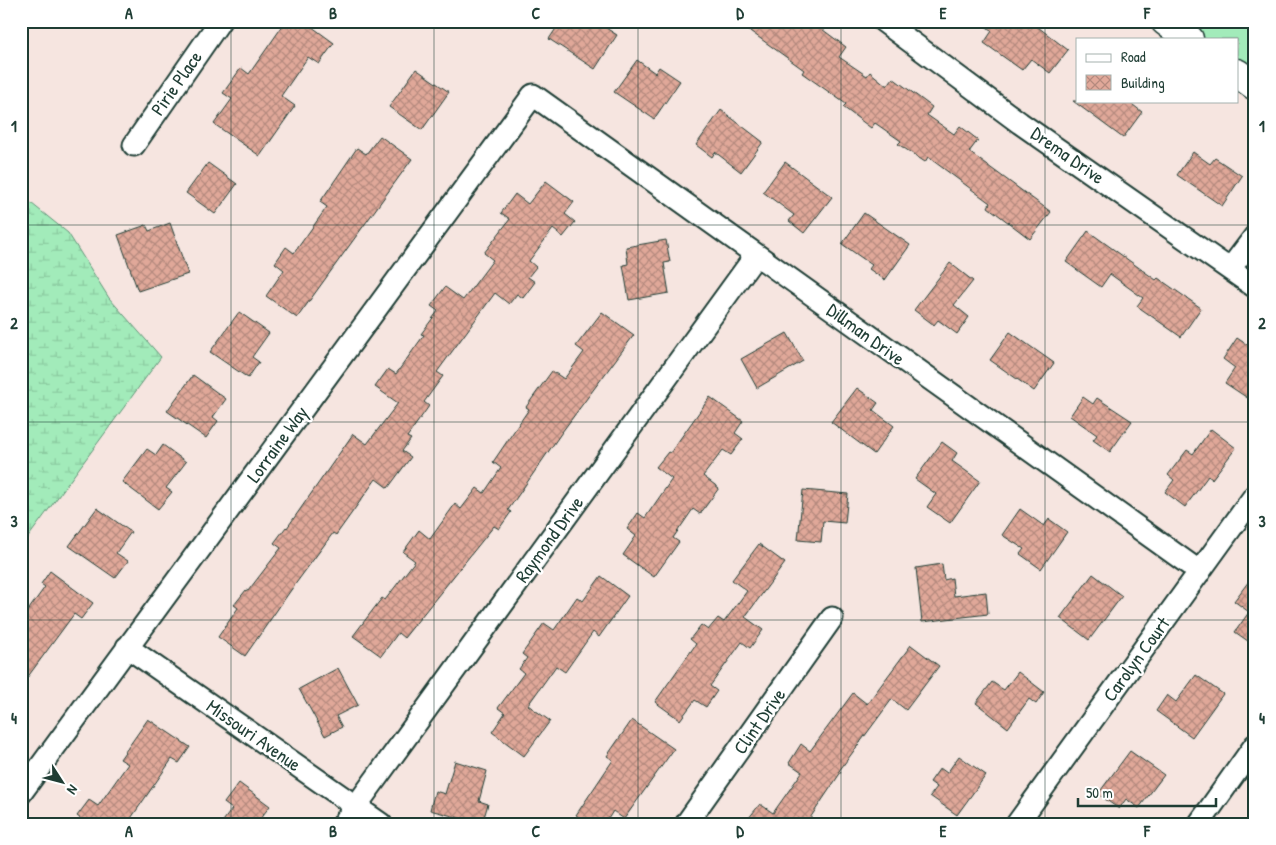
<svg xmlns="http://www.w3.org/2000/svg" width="1276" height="845" font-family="'Patrick Hand',sans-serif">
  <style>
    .green { fill: #a2ebba; stroke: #609477 }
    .wetland { fill: url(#wetland-marsh); stroke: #609477 }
    .building { fill: url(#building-cross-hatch); stroke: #1f3d34 }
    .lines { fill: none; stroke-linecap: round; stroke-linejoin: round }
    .minor-casing { stroke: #1f3d34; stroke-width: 25 }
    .major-casing { stroke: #1f3d34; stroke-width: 31 }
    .minor { stroke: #fff; stroke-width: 21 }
    .major { stroke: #fff; stroke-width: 28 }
    .grid { fill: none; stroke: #1f3d34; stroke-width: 1; stroke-opacity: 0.55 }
    .labels { text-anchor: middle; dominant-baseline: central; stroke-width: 5; stroke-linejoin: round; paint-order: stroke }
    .street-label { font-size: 19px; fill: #1f3d34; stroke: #fff }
    .neatline { fill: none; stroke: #1f3d34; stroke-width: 2 }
    .grid-label { font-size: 16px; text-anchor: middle; font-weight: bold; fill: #1f3d34 }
  </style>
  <defs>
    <pattern id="wetland-marsh" width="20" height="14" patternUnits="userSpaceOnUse" patternTransform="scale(1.25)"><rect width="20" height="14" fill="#a2ebba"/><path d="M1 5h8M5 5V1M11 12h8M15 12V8" fill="none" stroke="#8bcaa0"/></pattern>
    <pattern id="building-cross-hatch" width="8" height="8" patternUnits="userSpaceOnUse" patternTransform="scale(1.25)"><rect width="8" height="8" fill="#e0a899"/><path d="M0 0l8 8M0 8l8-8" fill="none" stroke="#b58a7e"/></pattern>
  </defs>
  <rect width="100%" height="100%" fill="#f6e5e0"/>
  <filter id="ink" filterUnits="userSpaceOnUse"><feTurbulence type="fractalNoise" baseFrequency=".02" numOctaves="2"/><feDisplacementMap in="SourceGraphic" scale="10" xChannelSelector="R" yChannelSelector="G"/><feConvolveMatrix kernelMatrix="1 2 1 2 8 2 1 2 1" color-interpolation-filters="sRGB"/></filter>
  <g filter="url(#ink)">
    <!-- green -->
    <path class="green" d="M 1181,21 L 1255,21 L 1255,74 L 1237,62 L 1237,39 L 1205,39 Z"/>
    <!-- wetland -->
    <path class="wetland" d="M 21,195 L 68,233 L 109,298 L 161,357 L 21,547 Z"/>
    <!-- building -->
    <path class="building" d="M 286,21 L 304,21 L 334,43 L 319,64 L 308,57 L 281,96 L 295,106 L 260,156 L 214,124 L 232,99 L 223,93 L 241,68 L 249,74 Z
      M 561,21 L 595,21 L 617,35 L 595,69 L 549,39 Z
      M 736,21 L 811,21 L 846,47 L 839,57 L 867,76 L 870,72 L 887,86 L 893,78 L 932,107 L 927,115 L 954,134 L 960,126 L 978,140 L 969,152 L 1051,212 L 1030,239 L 988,207 L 990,203 L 928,157 L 925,162 L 898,144 L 901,141 L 875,123 L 871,128 L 843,107 L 846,104 L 802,73 L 804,70 Z
      M 979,21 L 1030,21 L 1068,50 L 1050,73 L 1031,59 L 1022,70 L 984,43 L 992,31 Z
      M 637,60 L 655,73 L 659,67 L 680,81 L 654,119 L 614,92 Z
      M 416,69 L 449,92 L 422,130 L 389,107 Z
      M 1073,101 L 1128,101 L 1142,112 L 1123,138 Z
      M 721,110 L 763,142 L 741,172 L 715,152 L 712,157 L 696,145 Z
      M 380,136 L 412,159 L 297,318 L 266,296 L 284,270 L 275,263 L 286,247 L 294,253 L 327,207 L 320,202 L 357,148 L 366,154 Z
      M 1193,152 L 1210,164 L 1215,158 L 1242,176 L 1222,206 L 1177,175 Z
      M 785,162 L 832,197 L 804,233 L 789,221 L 794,215 L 763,192 Z
      M 208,163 L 237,184 L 215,214 L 186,193 Z
      M 546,181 L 574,202 L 565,214 L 575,222 L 563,237 L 553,229 L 529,261 L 536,267 L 528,277 L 535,282 L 523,298 L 517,294 L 509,304 L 495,293 L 437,372 L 443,376 L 424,402 L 429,406 L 407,437 L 411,439 L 402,451 L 411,457 L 388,488 L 376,479 L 336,535 L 333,533 L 291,590 L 245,656 L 218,637 L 238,608 L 234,605 L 246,590 L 248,591 L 281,548 L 274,543 L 286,527 L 287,528 L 353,434 L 367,444 L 398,403 L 375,387 L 388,369 L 396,374 L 424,335 L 421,334 L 438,311 L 431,306 L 445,287 L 463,300 L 493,260 L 484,253 L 510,219 L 501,213 L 515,194 L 528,204 Z
      M 864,213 L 910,245 L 885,280 L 869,269 L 872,265 L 842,244 Z
      M 170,223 L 188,274 L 138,291 L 118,235 L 146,225 L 149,231 Z
      M 1088,231 L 1156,280 L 1158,278 L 1201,308 L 1181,337 L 1137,306 L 1143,298 L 1110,274 L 1101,287 L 1066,262 Z
      M 666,240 L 670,262 L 664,263 L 669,293 L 629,300 L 623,265 L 628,264 L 626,247 Z
      M 950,263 L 973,281 L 954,305 L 969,317 L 957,334 L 938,320 L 934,325 L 914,310 Z
      M 239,312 L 269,333 L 252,357 L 259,362 L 248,378 L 210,352 Z
      M 602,312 L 634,335 L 562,432 L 508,510 L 511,512 L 499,529 L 494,526 L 404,638 L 398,633 L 381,656 L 353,636 L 382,598 L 385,600 L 415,561 L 403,552 L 419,530 L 430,539 L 455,504 L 461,509 L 477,488 L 484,493 L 501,468 L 493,462 L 529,409 L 526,407 L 552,371 L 564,379 L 584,352 L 576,346 Z
      M 1010,332 L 1054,363 L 1034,391 L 990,360 Z
      M 787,333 L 803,361 L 757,388 L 741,359 Z
      M 1237,338 L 1255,350 L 1255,403 L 1225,383 L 1235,368 L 1223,359 Z
      M 193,375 L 226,399 L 213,417 L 218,421 L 206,438 L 167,411 Z
      M 857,388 L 878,403 L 873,410 L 894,426 L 874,454 L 831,422 Z
      M 710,397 L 743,421 L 735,433 L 743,439 L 731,455 L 723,450 L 703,476 L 719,488 L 700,514 L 693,509 L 673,538 L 679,542 L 654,577 L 623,555 L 636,536 L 627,529 L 638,513 L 645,518 L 672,479 L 656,467 L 668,452 L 670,453 Z
      M 1083,397 L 1093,404 L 1097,398 L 1132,421 L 1110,452 L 1093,440 L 1097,435 L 1070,416 Z
      M 1211,429 L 1236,448 L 1212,479 L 1208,476 L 1185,507 L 1165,492 L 1174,480 L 1168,475 L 1187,450 L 1193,454 Z
      M 942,442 L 957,453 L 952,461 L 980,481 L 950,523 L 927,507 L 936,494 L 915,479 Z
      M 163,445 L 186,462 L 166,488 L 172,492 L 158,509 L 122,482 L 147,449 L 156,455 Z
      M 803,490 L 848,494 L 845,523 L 823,521 L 821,542 L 798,540 Z
      M 97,508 L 131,532 L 116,553 L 128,561 L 115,578 L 69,546 Z
      M 1020,509 L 1044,526 L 1049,519 L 1067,532 L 1041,569 L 1020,554 L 1024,549 L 1002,535 Z
      M 759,544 L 785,563 L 745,617 L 763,630 L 750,648 L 742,642 L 710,686 L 717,691 L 706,707 L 695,700 L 680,720 L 655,702 L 696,644 L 690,639 L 701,625 L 708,630 L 718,618 L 724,622 L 747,591 L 732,580 Z
      M 942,564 L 944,580 L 952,578 L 954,596 L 986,592 L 988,614 L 922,622 L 916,568 Z
      M 50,571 L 93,603 L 81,619 L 74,614 L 21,686 L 21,620 L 45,587 L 41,584 Z
      M 1255,573 L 1255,646 L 1235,632 L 1249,612 L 1234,601 Z
      M 1093,574 L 1122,596 L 1089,640 L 1060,618 Z
      M 601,576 L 628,596 L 599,637 L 593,632 L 565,672 L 556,666 L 528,705 L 550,721 L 524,756 L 492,732 L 505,713 L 498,708 L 524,673 L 519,669 L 527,658 L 522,654 L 544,623 L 554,630 L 577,597 L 583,601 Z
      M 911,645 L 939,666 L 906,710 L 892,699 L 839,771 L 841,772 L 806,824 L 744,824 L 760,804 L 773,813 L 802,772 L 789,763 L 801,744 L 810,751 L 853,693 L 867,704 Z
      M 338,668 L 358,705 L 336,716 L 342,727 L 325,736 L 299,689 Z
      M 1018,672 L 1044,692 L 1036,704 L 1029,699 L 1008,728 L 976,703 L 992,682 L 1004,690 Z
      M 1196,675 L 1223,694 L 1192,737 L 1156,711 L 1167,695 L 1176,702 Z
      M 148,719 L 190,747 L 179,763 L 172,759 L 127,824 L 88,824 L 77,816 L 89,800 L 98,806 L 128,764 L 120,759 Z
      M 632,720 L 674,749 L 624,819 L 613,811 L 605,824 L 589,824 L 576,815 L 613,760 L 607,756 Z
      M 1130,751 L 1164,775 L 1139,808 L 1126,799 L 1119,809 L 1098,794 Z
      M 959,756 L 986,775 L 957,815 L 930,796 L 937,787 L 930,782 L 940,768 L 947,773 Z
      M 455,761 L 487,771 L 479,801 L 488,804 L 482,824 L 430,810 L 435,791 L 445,794 Z
      M 239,783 L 270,806 L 256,824 L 221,824 L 232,809 L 224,803 Z"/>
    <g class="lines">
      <defs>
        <path id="minor" d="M 883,21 L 1020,123 L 1255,287
          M 134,145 L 220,21
          M 1230,269 L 1255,236
          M 127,647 L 381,824
          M 21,793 L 533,95 L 1200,572
          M 343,824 L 756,255
          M 686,824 L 832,618
          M 1017,824 L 1255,495
          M 1199,824 L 1255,745"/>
        <path id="major" d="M 1165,21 L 1189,39
          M 1237,73 L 1255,86"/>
      </defs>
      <!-- minor casing -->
      <use href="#minor" class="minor-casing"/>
      <!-- major casing -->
      <use href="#major" class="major-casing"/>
      <!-- minor -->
      <use href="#minor" class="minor"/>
      <!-- major -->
      <use href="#major" class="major"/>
    </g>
  </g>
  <!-- grid -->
  <path class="grid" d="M 231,21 L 231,824M 434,21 L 434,824M 638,21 L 638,824M 841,21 L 841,824M 1045,21 L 1045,824M 21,225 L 1255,225M 21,422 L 1255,422M 21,620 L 1255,620"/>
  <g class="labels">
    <!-- street labels -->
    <g class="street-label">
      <text transform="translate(176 83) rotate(-55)">Pirie Place</text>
      <text transform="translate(1068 155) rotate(35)">Drema Drive</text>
      <text transform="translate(866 334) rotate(36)">Dillman Drive</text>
      <text transform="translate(277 444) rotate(-54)">Lorraine Way</text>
      <text transform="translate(549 539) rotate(-54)">Raymond Drive</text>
      <text transform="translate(1136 659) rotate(-54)">Carolyn Court</text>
      <text transform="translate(759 721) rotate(-55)">Clint Drive</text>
      <text transform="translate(254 735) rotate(35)">Missouri Avenue</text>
    </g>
  </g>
  <!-- margin -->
  <rect width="1276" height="845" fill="none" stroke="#fff" stroke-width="55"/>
  <!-- legend -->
  <rect x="1076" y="38" width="162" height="65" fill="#ffffff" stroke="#a5b1ae"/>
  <rect x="1086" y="54" width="25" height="8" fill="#ffffff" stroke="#a5b1ae"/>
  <text x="1121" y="62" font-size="15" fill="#1f3d34">Road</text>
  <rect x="1086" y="75" width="25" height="15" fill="url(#building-cross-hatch)" stroke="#a5b1ae"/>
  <text x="1121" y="88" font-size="15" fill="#1f3d34">Building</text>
  <!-- north arrow -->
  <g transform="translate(62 782) rotate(126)" stroke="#ffffff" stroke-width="4" paint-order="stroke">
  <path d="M0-4L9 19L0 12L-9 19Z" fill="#1f3d34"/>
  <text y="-8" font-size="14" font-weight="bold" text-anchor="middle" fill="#1f3d34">N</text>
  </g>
  <!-- scale -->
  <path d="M1078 798v8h138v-8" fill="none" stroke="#1f3d34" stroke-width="2.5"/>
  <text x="1086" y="798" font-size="15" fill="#1f3d34" stroke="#ffffff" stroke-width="4" paint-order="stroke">50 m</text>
  <rect x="28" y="28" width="1220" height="790" class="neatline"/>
  <g class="grid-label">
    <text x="129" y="19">A</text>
    <text x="333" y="19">B</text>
    <text x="536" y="19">C</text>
    <text x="740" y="19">D</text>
    <text x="943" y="19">E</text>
    <text x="1147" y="19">F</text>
    <text x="14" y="132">1</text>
    <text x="1262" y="132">1</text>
    <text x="14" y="329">2</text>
    <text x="1262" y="329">2</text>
    <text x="14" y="527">3</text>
    <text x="1262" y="527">3</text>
    <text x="14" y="724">4</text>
    <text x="1262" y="724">4</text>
    <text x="129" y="837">A</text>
    <text x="333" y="837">B</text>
    <text x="536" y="837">C</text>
    <text x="740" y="837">D</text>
    <text x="943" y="837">E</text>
    <text x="1147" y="837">F</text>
  </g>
</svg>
